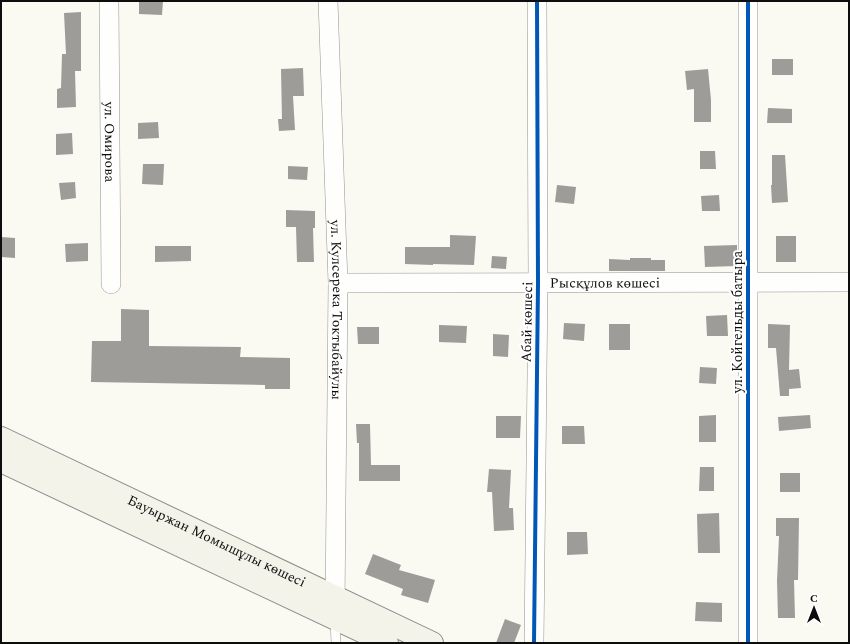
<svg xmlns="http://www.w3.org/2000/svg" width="850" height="644" font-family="Spectral,serif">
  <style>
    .building { fill: #9d9c98 }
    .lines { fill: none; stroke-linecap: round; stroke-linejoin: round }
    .lane-casing { stroke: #949390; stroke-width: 10 }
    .street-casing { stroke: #949390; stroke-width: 20 }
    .secondary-casing { stroke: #8a8a87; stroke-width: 24 }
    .lane { stroke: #fefefd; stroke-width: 9 }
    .street { stroke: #fefefd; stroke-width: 19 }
    .secondary { stroke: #f4f3ea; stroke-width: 22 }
    .cycleway-casing { stroke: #fff; stroke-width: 6 }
    .cycleway { stroke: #0057b8; stroke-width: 4 }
    .labels { text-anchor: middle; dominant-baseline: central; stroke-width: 4; stroke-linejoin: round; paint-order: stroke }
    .street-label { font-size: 14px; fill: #0d0d0d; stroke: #fff }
  </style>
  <rect width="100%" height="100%" fill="#faf9f2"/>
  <!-- building -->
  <path class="building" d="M 139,1 L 163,1 L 162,15 L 139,14 Z
    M 81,12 L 81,71 L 75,71 L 76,107 L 57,108 L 57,89 L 61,88 L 62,54 L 66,54 L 64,13 Z
    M 772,59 L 793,59 L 793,75 L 772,75 Z
    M 303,68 L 304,96 L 293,96 L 295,130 L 279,131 L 278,119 L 282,119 L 281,69 Z
    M 708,69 L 711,100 L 711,122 L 694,122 L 694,89 L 687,90 L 685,71 Z
    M 768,108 L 792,109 L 792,123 L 767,123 Z
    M 158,122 L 159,138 L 138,139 L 138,123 Z
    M 72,133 L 73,154 L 56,155 L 56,134 Z
    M 700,151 L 715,151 L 716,169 L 700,169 Z
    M 772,155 L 785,155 L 788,202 L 772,203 L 771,185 L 772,185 Z
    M 143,164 L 164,164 L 163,185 L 142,184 Z
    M 288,166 L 308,167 L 307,180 L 288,179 Z
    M 75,182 L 76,198 L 61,200 L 59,183 Z
    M 557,185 L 576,187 L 574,204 L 555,202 Z
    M 719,195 L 720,211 L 702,211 L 701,196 Z
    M 286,210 L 315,211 L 315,228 L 313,228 L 314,262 L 297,262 L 296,227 L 286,227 Z
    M 450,235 L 476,236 L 474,265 L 433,264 L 433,265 L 405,264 L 405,247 L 450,247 Z
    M 776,236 L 796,236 L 796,262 L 776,262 Z
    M 1,237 L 15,238 L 15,258 L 1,257 Z
    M 88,243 L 88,261 L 66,262 L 65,244 Z
    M 737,245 L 737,266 L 705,267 L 704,246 Z
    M 155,246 L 191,246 L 191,261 L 155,262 Z
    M 492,256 L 507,257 L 506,269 L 491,268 Z
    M 630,258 L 651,258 L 651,260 L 665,260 L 665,271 L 609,271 L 609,259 L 630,260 Z
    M 121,309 L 149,310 L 149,346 L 241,347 L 240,357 L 290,358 L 290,389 L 265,389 L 265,385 L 91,382 L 92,341 L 121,341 Z
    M 727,315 L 728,336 L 707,336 L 706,316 Z
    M 564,323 L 585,324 L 584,341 L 563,339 Z
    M 609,324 L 630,324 L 630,350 L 609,350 Z
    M 768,324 L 790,325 L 789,370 L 799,369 L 801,388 L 789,389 L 789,396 L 780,396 L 776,348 L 768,348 Z
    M 439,325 L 467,326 L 466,343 L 439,342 Z
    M 357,327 L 379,327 L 379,344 L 358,344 Z
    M 493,334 L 509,335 L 508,357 L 493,356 Z
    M 700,367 L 717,368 L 716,384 L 699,383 Z
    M 716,415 L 716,442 L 699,442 L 699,416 Z
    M 810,415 L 811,428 L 779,431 L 778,417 Z
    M 496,416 L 521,416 L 520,438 L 496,438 Z
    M 356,424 L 370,424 L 371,465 L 400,465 L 400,481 L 359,481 L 359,443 L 357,443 Z
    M 562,426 L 584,426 L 585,444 L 562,444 Z
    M 700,467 L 714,467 L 714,491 L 699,491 Z
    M 489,469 L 511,470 L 509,508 L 513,508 L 514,530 L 494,531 L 492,492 L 487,492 Z
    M 780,473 L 800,473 L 800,492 L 780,492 Z
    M 719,513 L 720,553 L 698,553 L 697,514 Z
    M 776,518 L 799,518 L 798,580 L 794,580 L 795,618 L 778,618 L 777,581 L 779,536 L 776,536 Z
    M 567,532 L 587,532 L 588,554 L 567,555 Z
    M 373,554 L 401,565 L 399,570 L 435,580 L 428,603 L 401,595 L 403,589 L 365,574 Z
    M 696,602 L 722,603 L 722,622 L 695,621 Z
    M 505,619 L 521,625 L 514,643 L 496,643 Z"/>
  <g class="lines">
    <defs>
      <path id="lane" d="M 335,619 L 336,643"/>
      <g id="street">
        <path id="s1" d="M 109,1 L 111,284"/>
        <path id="s2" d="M 328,1 L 338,283 L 335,610"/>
        <path d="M 748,1 L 748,643"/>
        <path id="s3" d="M 338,283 L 849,282"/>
        <path d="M 534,643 L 538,283 L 537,1"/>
      </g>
      <g id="secondary">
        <path id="s4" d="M 1,438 L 432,643"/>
        <path d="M 1,461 L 387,643"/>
      </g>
    </defs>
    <!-- lane casing -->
    <use href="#lane" class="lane-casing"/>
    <!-- street casing -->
    <use href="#street" class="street-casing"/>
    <!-- secondary casing -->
    <use href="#secondary" class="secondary-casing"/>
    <!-- lane -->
    <use href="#lane" class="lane"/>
    <!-- street -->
    <use href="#street" class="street"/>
    <!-- secondary -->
    <use href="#secondary" class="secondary"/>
    <defs>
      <path id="cycleway" d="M 748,1 L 748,643
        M 534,643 L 538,283 L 537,1"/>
    </defs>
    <!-- cycleway casing -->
    <use href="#cycleway" class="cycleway-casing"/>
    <!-- cycleway -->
    <use href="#cycleway" class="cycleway"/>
  </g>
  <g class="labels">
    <!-- street labels -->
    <g class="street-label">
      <text stroke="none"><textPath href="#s1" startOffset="141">ул. Омирова</textPath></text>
      <text stroke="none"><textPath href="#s3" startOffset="267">Рысқұлов көшесі</textPath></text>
      <text stroke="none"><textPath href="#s2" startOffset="309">ул. Кулсерека Токтыбайулы</textPath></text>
      <text transform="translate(527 322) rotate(-89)">Абай көшесі</text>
      <text transform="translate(737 322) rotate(-90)">ул. Койгельды батыра</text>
      <text stroke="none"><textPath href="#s4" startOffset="239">Бауыржан Момышұлы көшесі</textPath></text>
    </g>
  </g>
  <!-- border -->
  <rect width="850" height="644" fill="none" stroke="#0d0d0d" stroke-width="4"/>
  <!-- north arrow -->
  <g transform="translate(814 608)" stroke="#ffffff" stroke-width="3" paint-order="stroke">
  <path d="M0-3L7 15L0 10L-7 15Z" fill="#0d0d0d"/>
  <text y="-6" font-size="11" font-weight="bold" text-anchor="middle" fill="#0d0d0d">С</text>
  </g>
</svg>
